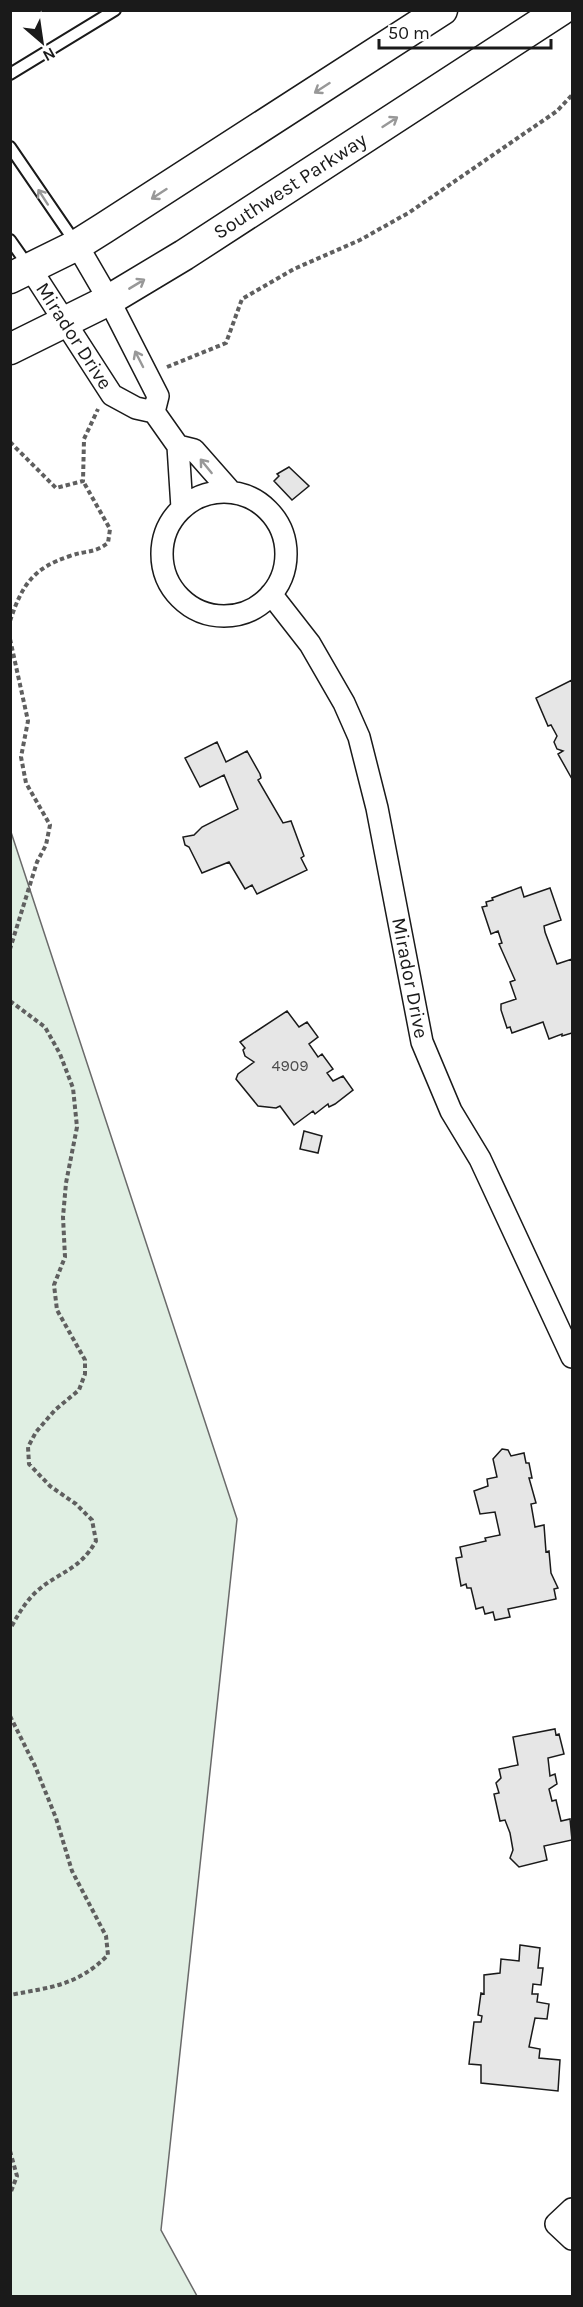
<svg xmlns="http://www.w3.org/2000/svg" width="583" height="2307" font-family="Karla,sans-serif">
  <style>
    .green { fill: #e0efe3; stroke: #6a6a6a; stroke-width: 1.5 }
    .building { fill: #e6e6e6; stroke: #1a1a1a; stroke-width: 1.5 }
    .lines { fill: none; stroke-linecap: round; stroke-linejoin: round }
    .service-casing { stroke: #1a1a1a; stroke-width: 14 }
    .minor-casing { stroke: #1a1a1a; stroke-width: 24 }
    .secondary-casing { stroke: #1a1a1a; stroke-width: 33 }
    .path { stroke: #5f5f5f; stroke-width: 4; stroke-dasharray: 4.5 3; stroke-linecap: butt }
    .service { stroke: #fff; stroke-width: 10 }
    .minor { stroke: #fff; stroke-width: 21 }
    .secondary { stroke: #fff; stroke-width: 30 }
    .oneway { stroke: #989898 }
    .labels { text-anchor: middle; dominant-baseline: central; stroke-width: 4.5; stroke-linejoin: round; paint-order: stroke }
    .number-label { font-size: 16px; fill: #4d4d4d }
    .street-label { font-size: 20px; fill: #1a1a1a; stroke: #fff }
  </style>
  <rect width="100%" height="100%" fill="#fff"/>
  <!-- green -->
  <path class="green" d="M 10,829 L 237,1519 L 161,2230 L 197,2296 L 11,2296 Z"/>
  <!-- building -->
  <path class="building" d="M 289,467 L 309,486 L 292,500 L 274,481 L 279,476 L 277,474 Z
    M 572,680 L 572,779 L 558,754 L 563,751 L 557,749 L 554,742 L 557,736 L 551,725 L 548,726 L 536,698 Z
    M 217,742 L 226,762 L 247,751 L 260,774 L 261,778 L 258,780 L 283,823 L 291,821 L 304,856 L 301,858 L 307,870 L 257,894 L 252,885 L 245,889 L 229,862 L 202,873 L 189,847 L 185,845 L 183,837 L 194,835 L 202,827 L 238,809 L 224,775 L 200,787 L 185,758 Z
    M 521,887 L 524,897 L 550,888 L 561,920 L 544,926 L 545,932 L 557,964 L 572,959 L 572,1033 L 562,1036 L 562,1034 L 549,1039 L 543,1022 L 512,1033 L 510,1027 L 507,1028 L 501,1010 L 501,1004 L 516,999 L 510,982 L 515,980 L 499,944 L 502,943 L 498,931 L 491,934 L 482,907 L 487,906 L 486,902 L 493,900 L 492,898 Z
    M 287,1011 L 299,1027 L 307,1022 L 318,1037 L 309,1044 L 318,1057 L 322,1054 L 333,1069 L 327,1073 L 333,1081 L 343,1076 L 353,1090 L 335,1104 L 329,1107 L 328,1104 L 315,1114 L 313,1111 L 294,1125 L 280,1106 L 276,1108 L 258,1106 L 236,1079 L 238,1074 L 254,1062 L 245,1056 L 243,1050 L 245,1048 L 240,1042 Z
    M 304,1131 L 322,1136 L 318,1153 L 300,1149 Z
    M 502,1449 L 508,1450 L 511,1456 L 524,1453 L 526,1463 L 529,1463 L 532,1478 L 529,1478 L 536,1503 L 531,1504 L 535,1527 L 544,1525 L 546,1552 L 549,1551 L 551,1573 L 558,1588 L 554,1589 L 556,1599 L 508,1609 L 510,1617 L 495,1620 L 493,1612 L 485,1614 L 483,1607 L 476,1609 L 471,1588 L 467,1588 L 466,1584 L 461,1586 L 456,1558 L 462,1557 L 460,1547 L 486,1541 L 485,1538 L 500,1535 L 495,1512 L 480,1514 L 474,1491 L 488,1486 L 487,1479 L 497,1477 L 493,1459 Z
    M 555,1729 L 556,1735 L 559,1734 L 564,1754 L 548,1758 L 550,1776 L 555,1774 L 557,1784 L 549,1789 L 552,1801 L 556,1800 L 561,1821 L 570,1819 L 572,1840 L 544,1846 L 547,1860 L 519,1867 L 510,1858 L 513,1850 L 510,1833 L 505,1820 L 500,1821 L 494,1794 L 499,1793 L 496,1783 L 501,1778 L 499,1769 L 518,1765 L 513,1737 Z
    M 520,1945 L 540,1948 L 538,1968 L 543,1968 L 541,1985 L 533,1984 L 532,1994 L 538,1994 L 537,2002 L 549,2004 L 547,2019 L 535,2018 L 529,2047 L 540,2049 L 539,2058 L 560,2060 L 558,2091 L 481,2083 L 481,2065 L 469,2064 L 474,2022 L 481,2022 L 482,2016 L 478,2015 L 481,1993 L 484,1994 L 484,1975 L 500,1973 L 501,1959 L 519,1961 Z"/>
  <g class="lines">
    <defs>
      <path id="service" d="M 10,74 L 115,10
        M 10,147 L 75,242
        M 10,240 L 29,267"/>
      <path id="minor" d="M 77,245 L 109,300 L 158,396 L 154,412
        M 30,268 L 112,395 L 136,408 L 154,412 L 178,446 L 182,508
        M 178,446 L 194,450 L 231,492
        M162 554a62 62 0 1 1 124 0a62 62 0 1 1-124 0Z
        M 271,594 L 310,644 L 344,703 L 359,737 L 377,808 L 422,1042 L 451,1111 L 480,1159 L 572,1357
        M 572,2209 L 556,2224 L 572,2239"/>
      <path id="secondary" d="M 10,278 L 77,245 L 104,228 L 442,10
        M 10,349 L 109,300 L 184,255 L 561,10"/>
    </defs>
    <!-- service casing -->
    <use href="#service" class="service-casing"/>
    <!-- minor casing -->
    <use href="#minor" class="minor-casing"/>
    <!-- secondary casing -->
    <use href="#secondary" class="secondary-casing"/>
    <!-- path -->
    <path class="path" d="M 167,367 L 226,343 L 242,299 L 294,269 L 360,240 L 410,212 L 557,111 L 572,95
      M 10,442 L 56,488 L 83,481 L 84,439 L 98,409
      M 10,621 C 22,585 33,568 70,556 C 86,550 93,554 108,543 L 110,529 L 83,481
      M 10,639 L 28,721 L 21,757 L 26,783 L 50,825 L 46,845 L 37,862 L 10,949
      M 10,1001 L 45,1027 L 60,1054 L 73,1088 L 77,1127 L 66,1183 L 63,1217 L 65,1257 L 54,1285 L 57,1310 L 85,1360 L 85,1374 L 79,1390 L 55,1410 L 36,1432 L 28,1447 L 29,1464 L 50,1486 L 76,1504 L 92,1520 L 96,1541 C 79,1571 60,1571 37,1591 C 25,1602 18,1615 10,1629
      M 10,1716 L 35,1766 L 56,1818 L 72,1871 L 106,1936 L 108,1955 C 77,1986 51,1987 10,1995
      M 10,2151 L 17,2176 L 10,2194"/>
    <!-- service -->
    <use href="#service" class="service"/>
    <!-- minor -->
    <use href="#minor" class="minor"/>
    <!-- secondary -->
    <use href="#secondary" class="secondary"/>
  </g>
  <!-- one-way arrows -->
  <defs><path id="oneway-shaft" d="M-6 0H5M1.5-3L5.5 0L1.5 3" fill="none" stroke-width="1.6" stroke-linecap="round" stroke-linejoin="round" transform="scale(1.5)"/></defs>
  <g class="oneway">
    <use href="#oneway-shaft" transform="translate(322 88) rotate(147)"/>
    <use href="#oneway-shaft" transform="translate(390 122) rotate(-33)"/>
    <use href="#oneway-shaft" transform="translate(159 194) rotate(147)"/>
    <use href="#oneway-shaft" transform="translate(43 197) rotate(-123)"/>
    <use href="#oneway-shaft" transform="translate(137 284) rotate(-31)"/>
    <use href="#oneway-shaft" transform="translate(139 359) rotate(-117)"/>
    <use href="#oneway-shaft" transform="translate(206 466) rotate(-129)"/>
  </g>
  <g class="labels">
    <!-- number labels -->
    <g class="number-label">
      <text x="290" y="1065">4909</text>
    </g>
    <!-- street labels -->
    <g class="street-label">
      <text transform="translate(290 186) rotate(-33)">Southwest Parkway</text>
      <text transform="translate(74 336) rotate(57)">Mirador Drive</text>
      <text transform="translate(410 978) rotate(79)">Mirador Drive</text>
    </g>
  </g>
  <!-- border -->
  <rect width="583" height="2307" fill="none" stroke="#1a1a1a" stroke-width="24"/>
  <!-- north arrow -->
  <g transform="translate(42 42) rotate(151)" stroke="#ffffff" stroke-width="4.5" paint-order="stroke">
  <path d="M0-4.5L10 22L0 15L-10 22Z" fill="#1a1a1a"/>
  <text y="-9" font-size="16" font-weight="bold" text-anchor="middle" fill="#1a1a1a">N</text>
  </g>
  <!-- scale -->
  <path d="M379 39v9h172v-9" fill="none" stroke="#1a1a1a" stroke-width="3"/>
  <text x="388" y="39" font-size="18" fill="#1a1a1a" stroke="#ffffff" stroke-width="4.5" paint-order="stroke">50 m</text>
</svg>
